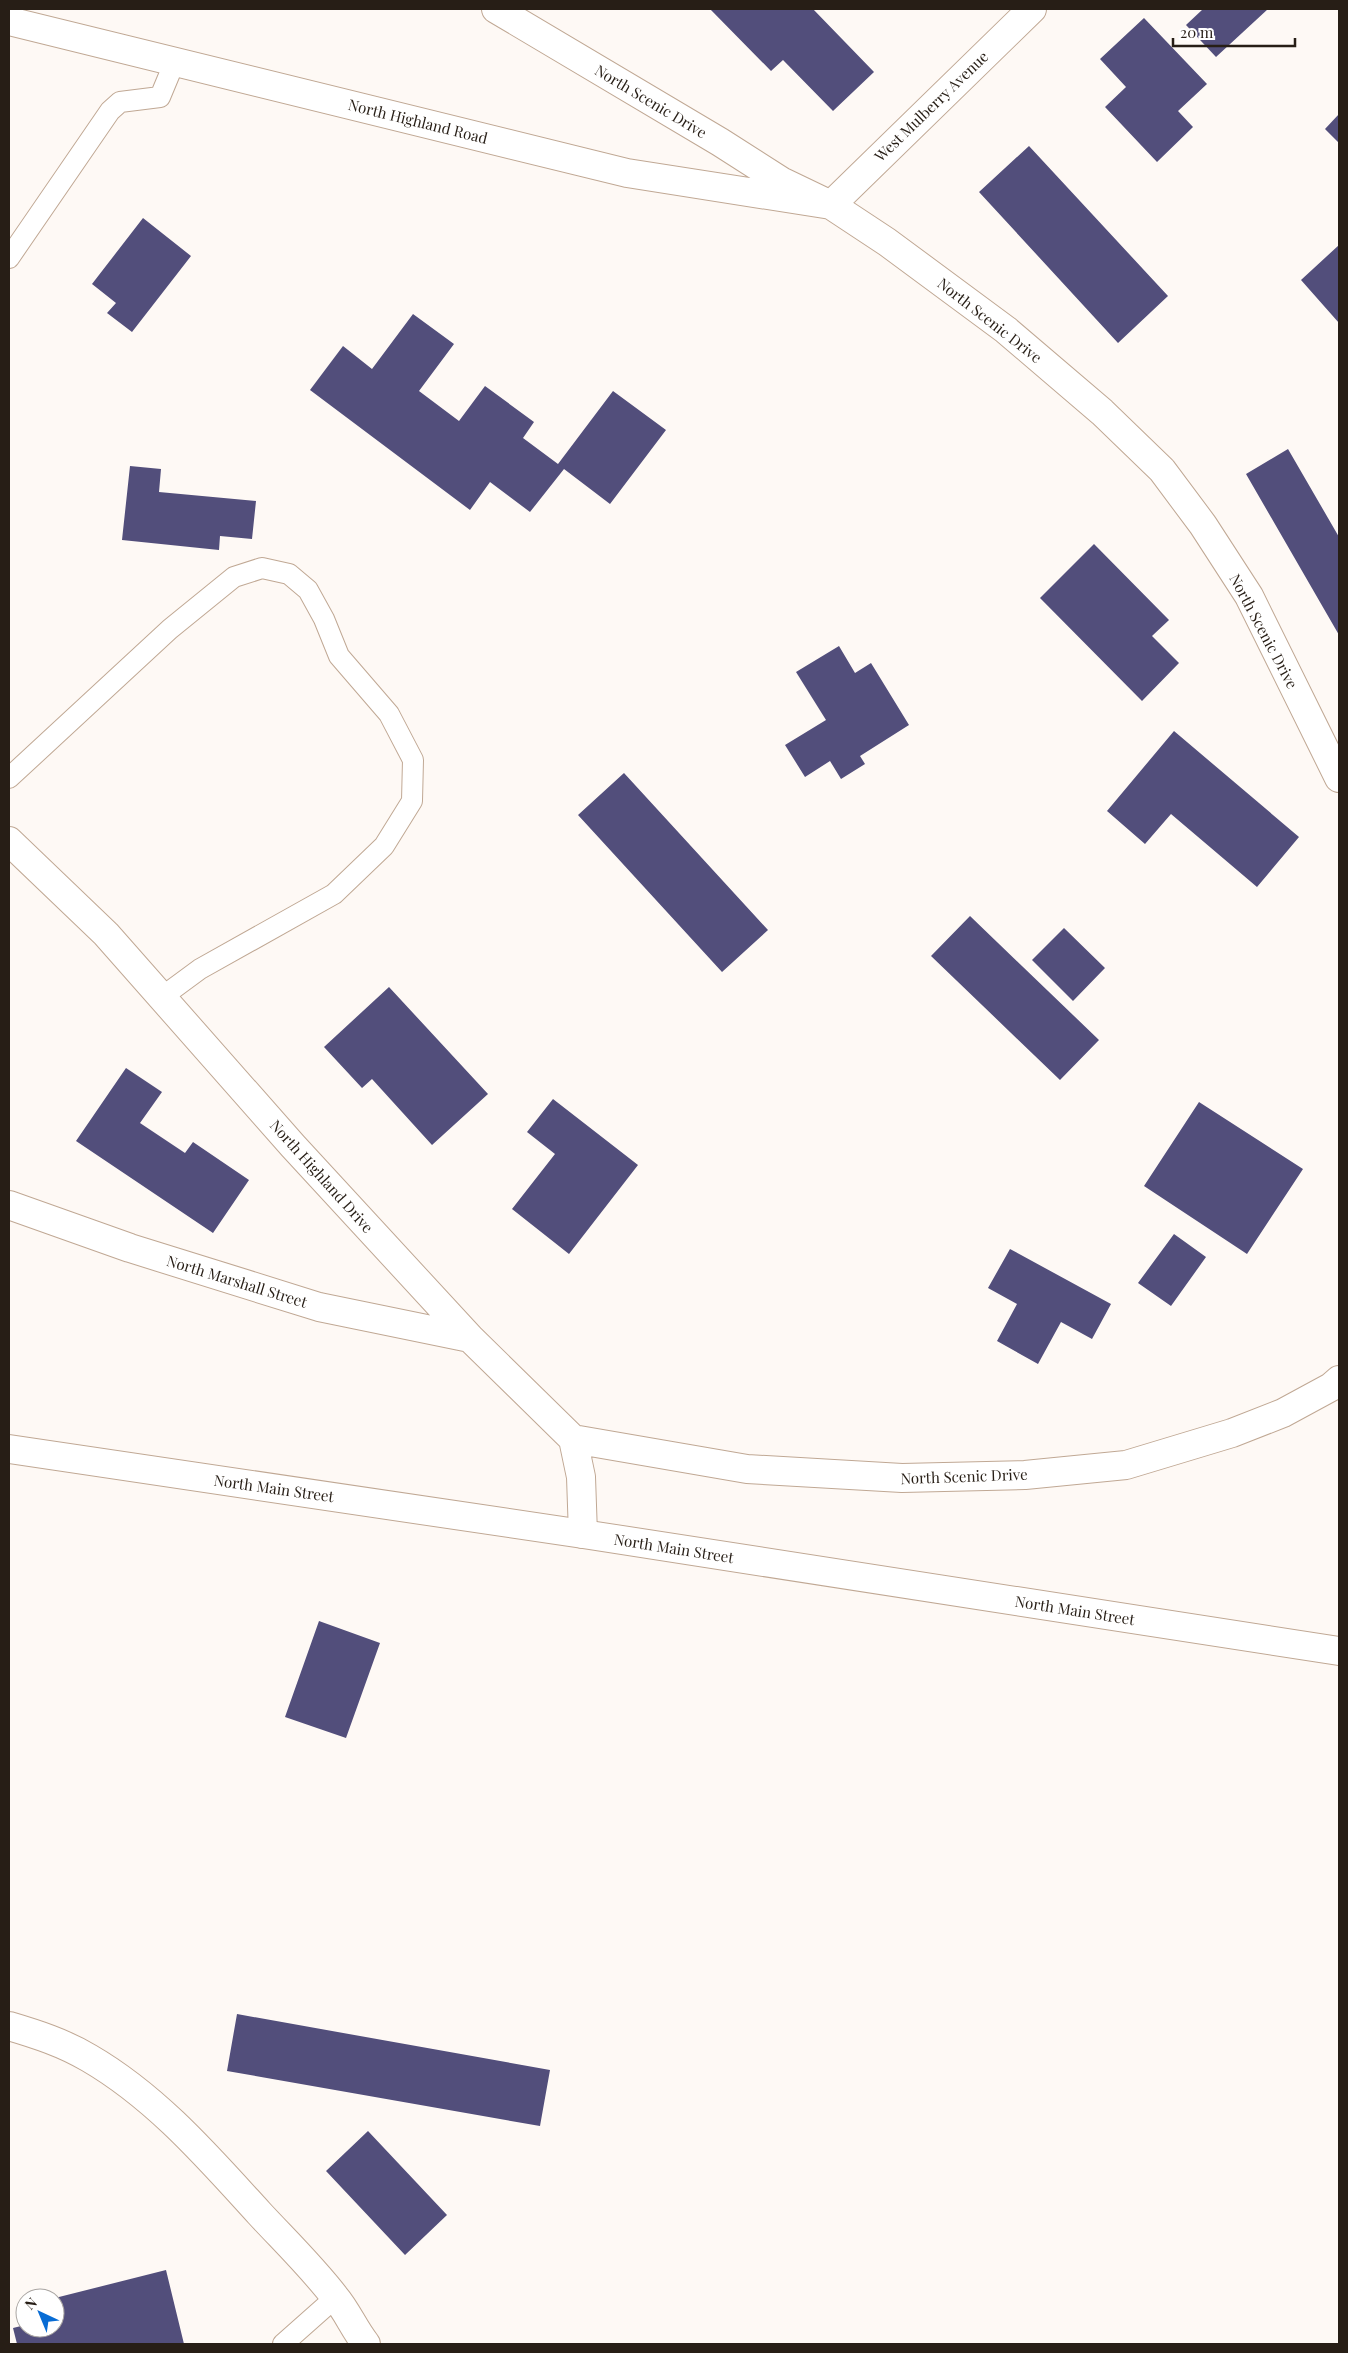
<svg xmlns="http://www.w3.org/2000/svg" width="1348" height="2353" font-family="'Playfair Display',serif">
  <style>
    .building { fill: #524e7b }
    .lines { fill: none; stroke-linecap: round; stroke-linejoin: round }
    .lane-casing { stroke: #c0a894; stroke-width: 22 }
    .street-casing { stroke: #c0a894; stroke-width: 30 }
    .secondary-casing { stroke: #c0a894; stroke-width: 30 }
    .lane { stroke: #fff; stroke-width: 20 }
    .street { stroke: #fff; stroke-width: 28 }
    .secondary { stroke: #fff; stroke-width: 28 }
    .labels { text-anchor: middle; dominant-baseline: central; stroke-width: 5; stroke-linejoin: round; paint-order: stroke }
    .street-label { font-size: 15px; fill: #271e16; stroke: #fff }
  </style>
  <rect width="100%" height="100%" fill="#fef9f5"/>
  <!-- building -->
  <path class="building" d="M 710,9 L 813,9 L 874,72 L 833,111 L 783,60 L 771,71 Z
    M 1203,9 L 1268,9 L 1216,57 L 1186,25 Z
    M 1144,18 L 1207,84 L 1178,111 L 1193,127 L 1157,162 L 1105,107 L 1126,87 L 1100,59 Z
    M 1339,114 L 1339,143 L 1325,129 Z
    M 1029,146 L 1168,296 L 1118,343 L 979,192 Z
    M 143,218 L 191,256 L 132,332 L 107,313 L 116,303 L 92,284 Z
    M 1339,245 L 1339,323 L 1301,280 Z
    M 413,314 L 454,344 L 419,391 L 459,421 L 485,386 L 534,422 L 523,438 L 558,464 L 613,391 L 666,430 L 610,504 L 564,469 L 530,512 L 490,482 L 470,510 L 310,390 L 343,346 L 372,369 Z
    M 1288,449 L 1339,537 L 1339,635 L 1246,474 Z
    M 130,466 L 161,469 L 159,492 L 256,501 L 252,539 L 220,536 L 219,550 L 122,540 Z
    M 1094,544 L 1169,620 L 1152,636 L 1179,663 L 1142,701 L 1040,598 Z
    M 839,646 L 855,673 L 871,663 L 909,725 L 860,756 L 865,764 L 841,779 L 830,761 L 805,777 L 785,745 L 826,720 L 796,672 Z
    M 1174,731 L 1299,837 L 1257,887 L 1171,814 L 1145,844 L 1107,811 Z
    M 624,773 L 768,930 L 722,972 L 578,815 Z
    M 970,916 L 1099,1040 L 1060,1080 L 931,956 Z
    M 1064,928 L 1105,968 L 1073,1001 L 1032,960 Z
    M 389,987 L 488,1094 L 432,1145 L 372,1079 L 362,1088 L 324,1047 Z
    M 126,1068 L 162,1092 L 140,1123 L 185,1153 L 193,1142 L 249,1180 L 213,1233 L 76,1141 Z
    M 553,1099 L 638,1165 L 569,1254 L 512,1209 L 555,1154 L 527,1132 Z
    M 1199,1102 L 1303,1169 L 1247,1254 L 1144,1186 Z
    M 1174,1234 L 1206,1257 L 1171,1306 L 1138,1283 Z
    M 1010,1249 L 1111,1304 L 1092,1339 L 1061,1322 L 1038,1364 L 997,1341 L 1017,1304 L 988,1288 Z
    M 319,1621 L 380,1643 L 346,1738 L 285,1717 Z
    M 237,2014 L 550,2070 L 540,2126 L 227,2071 Z
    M 368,2131 L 447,2215 L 405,2255 L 326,2171 Z
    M 166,2270 L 184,2344 L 17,2344 L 13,2328 L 25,2325 L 25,2328 L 55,2328 L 55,2318 L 60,2316 L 55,2298 Z"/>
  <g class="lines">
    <defs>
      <path id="lane" d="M 9,258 L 110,111 L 120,102 L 160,97 L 175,61
        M 9,778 L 170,629 L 234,577 L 262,568 L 289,574 L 308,590 L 324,619 L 339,656 L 389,714 L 413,760 L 412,801 L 384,846 L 334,894 L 200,969 L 162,997
        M 283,2344 L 336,2297"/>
      <path id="street" d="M 496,9 L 720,142 L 781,181 L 831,205 L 887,242 L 1006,330 L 1102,412 L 1162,470 L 1203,525 L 1249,596 L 1339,778
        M 9,21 L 627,173 L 831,205 L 1032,9
        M 9,841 L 106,934 L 293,1146 L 470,1338 L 573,1439 L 581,1477 L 583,1534
        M 9,1205 L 130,1248 L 319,1307 L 470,1338
        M 573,1439 L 747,1469 L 902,1478 L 1025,1475 L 1126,1465 L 1232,1433 L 1283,1413 L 1331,1387 L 1339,1380
        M 9,2026 C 36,2034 64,2043 89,2058 C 156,2097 207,2156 259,2213 C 284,2240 312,2267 335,2297 C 347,2311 354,2329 366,2344"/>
      <path id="secondary" d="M 9,1449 L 583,1534 L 1339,1651"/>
    </defs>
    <!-- lane casing -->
    <use href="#lane" class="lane-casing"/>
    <!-- street casing -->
    <use href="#street" class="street-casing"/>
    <!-- secondary casing -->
    <use href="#secondary" class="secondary-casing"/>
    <!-- lane -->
    <use href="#lane" class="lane"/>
    <!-- street -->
    <use href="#street" class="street"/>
    <!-- secondary -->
    <use href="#secondary" class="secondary"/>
  </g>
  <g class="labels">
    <!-- street labels -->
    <g class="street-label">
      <text transform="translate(651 101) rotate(31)">North Scenic Drive</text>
      <text transform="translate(931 106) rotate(-44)">West Mulberry Avenue</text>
      <text transform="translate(418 121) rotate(14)">North Highland Road</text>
      <text transform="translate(990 320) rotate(38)">North Scenic Drive</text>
      <text transform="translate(1264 631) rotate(62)">North Scenic Drive</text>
      <text transform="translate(322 1176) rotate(48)">North Highland Drive</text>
      <text transform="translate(237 1281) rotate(17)">North Marshall Street</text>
      <text transform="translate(964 1476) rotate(-2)">North Scenic Drive</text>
      <text transform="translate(274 1488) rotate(8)">North Main Street</text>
      <text transform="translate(674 1548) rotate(9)">North Main Street</text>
      <text transform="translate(1075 1610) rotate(9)">North Main Street</text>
    </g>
  </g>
  <!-- border -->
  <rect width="1348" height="2353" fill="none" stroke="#271e16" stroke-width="20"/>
  <!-- north arrow -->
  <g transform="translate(40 2313) rotate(316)"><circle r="24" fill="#ffffff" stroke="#a9a5a2"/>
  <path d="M0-4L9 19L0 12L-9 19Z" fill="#086cd4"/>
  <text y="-8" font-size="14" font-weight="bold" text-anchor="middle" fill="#271e16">N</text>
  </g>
  <!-- scale -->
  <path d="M1173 38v8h122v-8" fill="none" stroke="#271e16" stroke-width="2.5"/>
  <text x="1180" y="38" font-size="15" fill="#271e16" stroke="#ffffff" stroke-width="4" paint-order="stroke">20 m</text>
</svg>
